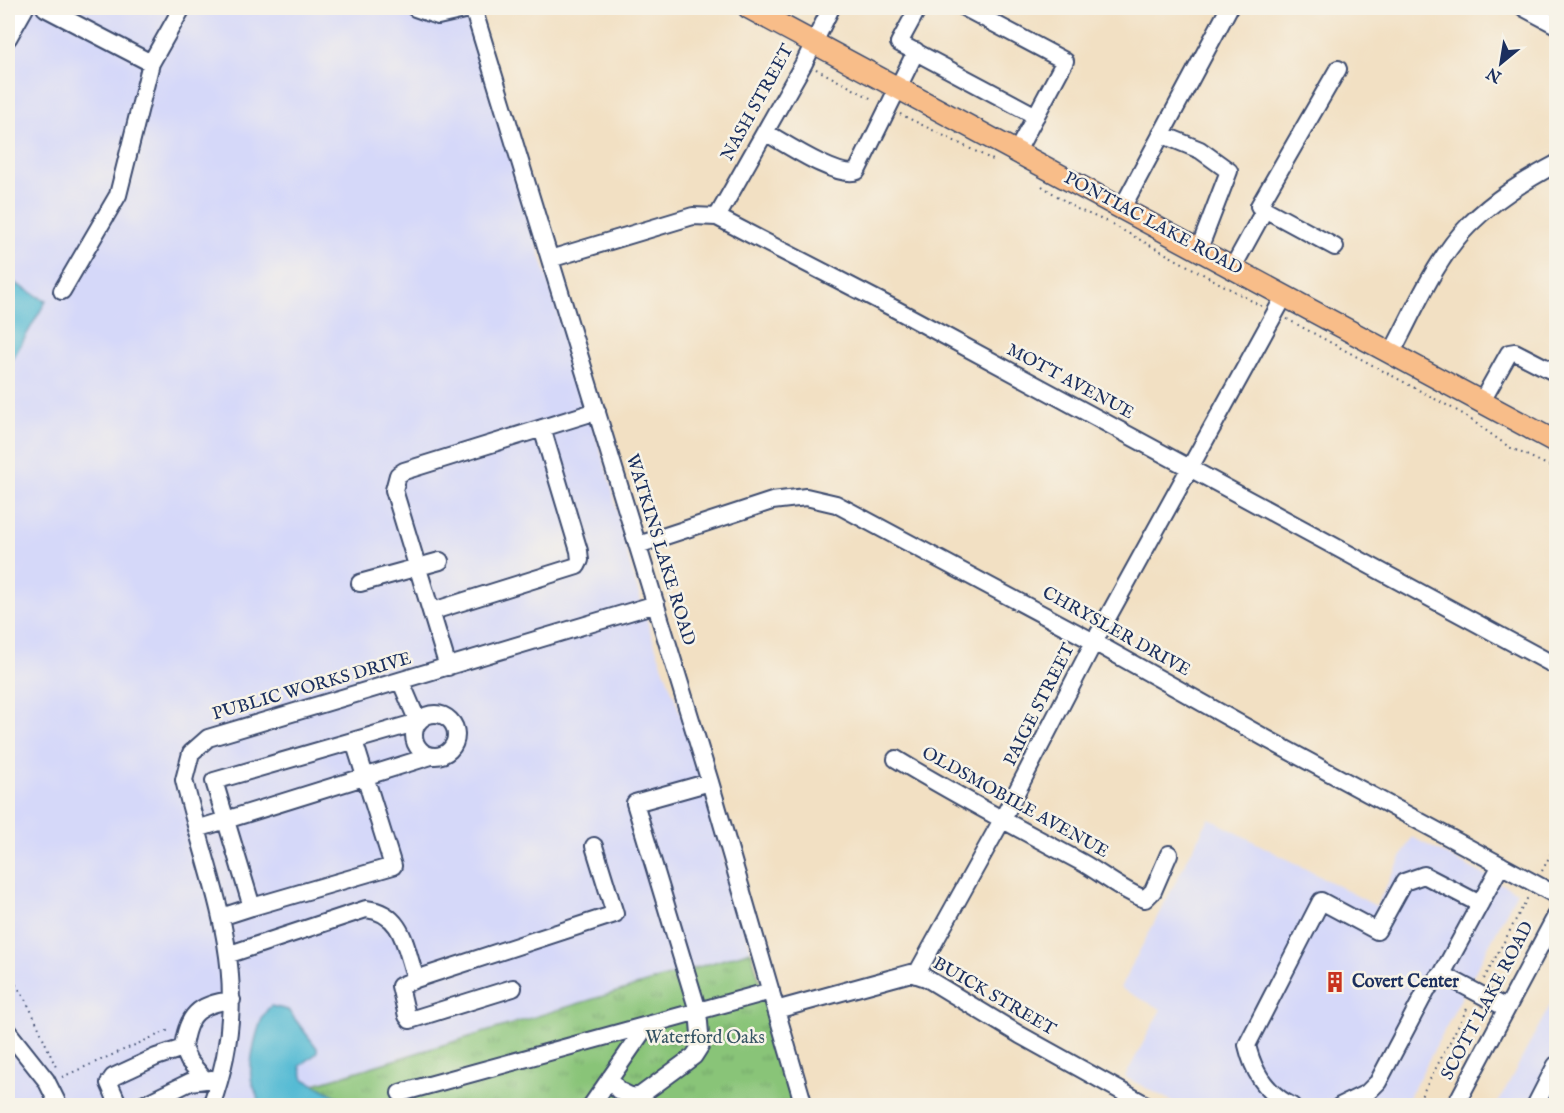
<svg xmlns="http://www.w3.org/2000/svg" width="1564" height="1113" font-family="'IM FELL English',serif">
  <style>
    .built { fill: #d5d8f9 }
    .park { fill: url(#park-tufts); stroke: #527a6b; stroke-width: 1.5 }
    .water { fill: #56bbd4; stroke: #387599; stroke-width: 1.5 }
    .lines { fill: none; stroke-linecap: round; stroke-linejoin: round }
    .minor-casing { stroke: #3b4a6d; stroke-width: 20 }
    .major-casing { stroke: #3b4a6d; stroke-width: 24 }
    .path { stroke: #3b4a6d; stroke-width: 2; stroke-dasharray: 1.5 4.5; stroke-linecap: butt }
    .minor { stroke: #fff; stroke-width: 16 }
    .major { stroke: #f8bd89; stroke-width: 21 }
    .labels { text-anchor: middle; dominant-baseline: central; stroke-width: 5; stroke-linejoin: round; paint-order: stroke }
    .street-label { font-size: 18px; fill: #1b2f5e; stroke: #f7f3e8 }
    .poi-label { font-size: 18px; font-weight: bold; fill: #1b2f5e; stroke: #f7f3e8; text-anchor: start }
    .park-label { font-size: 18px; fill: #365464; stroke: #f7f3e8 }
  </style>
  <defs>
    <pattern id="park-tufts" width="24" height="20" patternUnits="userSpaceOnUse" patternTransform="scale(1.5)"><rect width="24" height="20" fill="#89c478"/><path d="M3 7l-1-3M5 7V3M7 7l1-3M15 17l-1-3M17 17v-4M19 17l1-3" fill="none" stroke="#6fa066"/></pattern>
  </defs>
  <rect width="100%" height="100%" fill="#f7f3e8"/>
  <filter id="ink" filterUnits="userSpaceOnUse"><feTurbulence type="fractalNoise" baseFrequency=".0167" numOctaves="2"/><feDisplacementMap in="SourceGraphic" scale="12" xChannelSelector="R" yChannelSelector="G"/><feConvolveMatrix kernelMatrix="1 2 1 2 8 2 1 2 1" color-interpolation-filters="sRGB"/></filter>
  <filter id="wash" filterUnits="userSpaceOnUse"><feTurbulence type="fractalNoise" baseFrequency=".008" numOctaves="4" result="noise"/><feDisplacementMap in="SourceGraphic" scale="24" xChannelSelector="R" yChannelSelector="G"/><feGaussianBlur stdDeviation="1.35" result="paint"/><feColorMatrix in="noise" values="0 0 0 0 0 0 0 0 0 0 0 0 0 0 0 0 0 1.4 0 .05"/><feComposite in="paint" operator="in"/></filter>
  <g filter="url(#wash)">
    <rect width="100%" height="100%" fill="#f2e0c3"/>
    <!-- built -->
    <path class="built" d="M 8,8 L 464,8 L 612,488 L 628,558 L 652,637 L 688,734 L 751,951 L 243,1105 L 8,1105 Z
      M 1209,818 L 1376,906 L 1412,837 L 1517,892 L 1405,1105 L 1179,1105 L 1125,1077 L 1161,1009 L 1120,988 Z
      M 1556,994 L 1556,1105 L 1497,1105 Z"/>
    <!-- park -->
    <path class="park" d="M 751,951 L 795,1105 L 243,1106 Z"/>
    <!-- water -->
    <path class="water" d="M 8,279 L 46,301 L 8,367 Z
      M 271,1006 L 288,1010 L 317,1048 L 317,1053 L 300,1066 L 304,1079 L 353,1105 L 258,1105 C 259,1095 253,1088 251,1078 C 249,1063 258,1015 271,1006 Z"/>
  </g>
  <g filter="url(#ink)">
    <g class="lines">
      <defs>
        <path id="minor" d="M 45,8 L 151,63 L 182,8
          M 415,8 L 438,16 L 473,8
          M 473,8 L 710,782 L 804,1106
          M 918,8 L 899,43 L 1036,116
          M 965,8 L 1065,61 L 1017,151
          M 1524,8 L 1556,25
          M 8,38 L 25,8
          M 765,132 C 783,142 839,180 857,171 L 916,51
          M 1161,134 L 1200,150 L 1229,171 L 1199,249
          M 1122,208 L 1229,8
          M 717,217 L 804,63 L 831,8
          M 1335,247 L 1259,206 L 1338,69
          M 550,259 L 693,216 L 717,217 L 897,310 L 1556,666
          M 1233,267 L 1265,209
          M 62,291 L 118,195 L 151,63
          M 1392,352 C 1414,311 1436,258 1469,225 C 1495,199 1524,181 1556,164
          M 1482,401 L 1509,353 L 1515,352 L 1556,373
          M 638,545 L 772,501 L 806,497 L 836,504 L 1094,642 L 1267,739 L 1556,895
          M 360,583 L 440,561
          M 433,611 L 577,566 L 580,560 L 579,551 L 542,428
          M 448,667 L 394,490 L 398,475 L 404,471 L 597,411
          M414 735a21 21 0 1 1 42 0a21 21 0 1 1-42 0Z
          M 354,741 L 393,866 L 252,907 L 214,781 L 418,722 L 401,682
          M 896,759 C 957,796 1019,829 1081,862 C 1103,874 1122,891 1145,899 L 1153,891 L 1169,854
          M 197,829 L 431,756
          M 221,917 L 252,907
          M 230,954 L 366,909 C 404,913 405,948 416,979 L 400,986 L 407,1016 L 410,1020 L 513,988
          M 1442,974 L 1506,1008
          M 916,975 L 1002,820 L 1094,642 L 1285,295
          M 416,979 L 615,914 L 594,846
          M 776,1010 L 911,973 L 926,978 L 1020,1035 L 1148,1106
          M 8,1032 L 46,1080 L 59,1106
          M 183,1048 C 187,1015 198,1004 232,1000
          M 610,1078 L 618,1090 L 632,1097 L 641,1095 L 694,1056 L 701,1045 L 698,1011 L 635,803 L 710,782
          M 400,1093 L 771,991
          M 119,1106 L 109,1083 L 113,1077 L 156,1057 L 183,1048 L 189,1061 L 204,1079
          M 141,1106 L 190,1082 L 212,1079
          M 211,1106 C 257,981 213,899 184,780 L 191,753 L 208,738 L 656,604
          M 591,1106 L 647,1025
          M 1292,1106 C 1267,1094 1253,1071 1247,1045 L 1321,901 L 1377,931 L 1404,882 L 1424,875 L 1480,904
          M 1340,1106 L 1367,1093 L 1378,1082 L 1427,989 L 1442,974 L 1501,865
          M 1455,1106 L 1556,916
          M 1535,1106 L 1556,1065"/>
        <path id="major" d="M 749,8 L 1556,442"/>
      </defs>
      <!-- minor casing -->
      <use href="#minor" class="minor-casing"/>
      <!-- major casing -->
      <use href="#major" class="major-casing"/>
      <!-- path -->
      <path class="path" d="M 816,69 L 874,100
        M 900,114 L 995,161
        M 1042,186 L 1077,209 L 1108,222
        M 1113,225 L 1263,307
        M 1287,319 L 1463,414 L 1509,447 L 1556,469
        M 1542,871 L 1556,844
        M 8,975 C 31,1001 41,1036 56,1067
        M 1484,979 L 1528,897
        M 62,1077 L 169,1030 L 170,1033
        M 194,1106 L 196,1097
        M 1416,1106 L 1469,1005"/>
      <!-- minor -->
      <use href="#minor" class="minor"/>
      <!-- major -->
      <use href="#major" class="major"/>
    </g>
  </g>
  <!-- icons -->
  <defs>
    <symbol id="building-bare" viewBox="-9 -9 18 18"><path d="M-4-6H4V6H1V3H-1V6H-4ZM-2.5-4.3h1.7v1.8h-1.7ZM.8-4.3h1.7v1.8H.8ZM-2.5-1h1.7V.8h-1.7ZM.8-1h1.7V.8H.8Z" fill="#c8321e" stroke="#f7f3e8" stroke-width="2.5" paint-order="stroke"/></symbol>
  </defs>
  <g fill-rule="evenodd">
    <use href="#building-bare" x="1320" y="967" width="30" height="30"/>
  </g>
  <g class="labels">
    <!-- street labels -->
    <g class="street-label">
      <text transform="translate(758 103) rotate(-61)">NASH STREET</text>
      <text transform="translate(1153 224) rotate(28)">PONTIAC LAKE ROAD</text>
      <text transform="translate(1070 382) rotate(28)">MOTT AVENUE</text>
      <text transform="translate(660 550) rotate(73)">WATKINS LAKE ROAD</text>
      <text transform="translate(1116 632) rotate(29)">CHRYSLER DRIVE</text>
      <text transform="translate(312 687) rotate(-16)">PUBLIC WORKS DRIVE</text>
      <text transform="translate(1040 705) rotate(-63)">PAIGE STREET</text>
      <text transform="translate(1015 803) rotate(29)">OLDSMOBILE AVENUE</text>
      <text transform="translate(994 997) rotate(30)">BUICK STREET</text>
      <text transform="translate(1488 1001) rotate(-62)">SCOTT LAKE ROAD</text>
    </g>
    <!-- poi labels -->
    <g class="poi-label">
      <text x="1352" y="982">Covert Center</text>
    </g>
    <!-- park labels -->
    <g class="park-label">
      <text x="705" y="1038">Waterford Oaks</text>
    </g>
  </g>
  <!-- margin -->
  <rect width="1564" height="1113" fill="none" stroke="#f7f3e8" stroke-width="30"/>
  <!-- north arrow -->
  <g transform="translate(1501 63) rotate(210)" stroke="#f7f3e8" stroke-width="4.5" paint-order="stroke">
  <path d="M0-4.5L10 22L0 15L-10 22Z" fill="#1b2f5e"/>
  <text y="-9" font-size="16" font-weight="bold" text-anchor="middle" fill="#1b2f5e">N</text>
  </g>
</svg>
